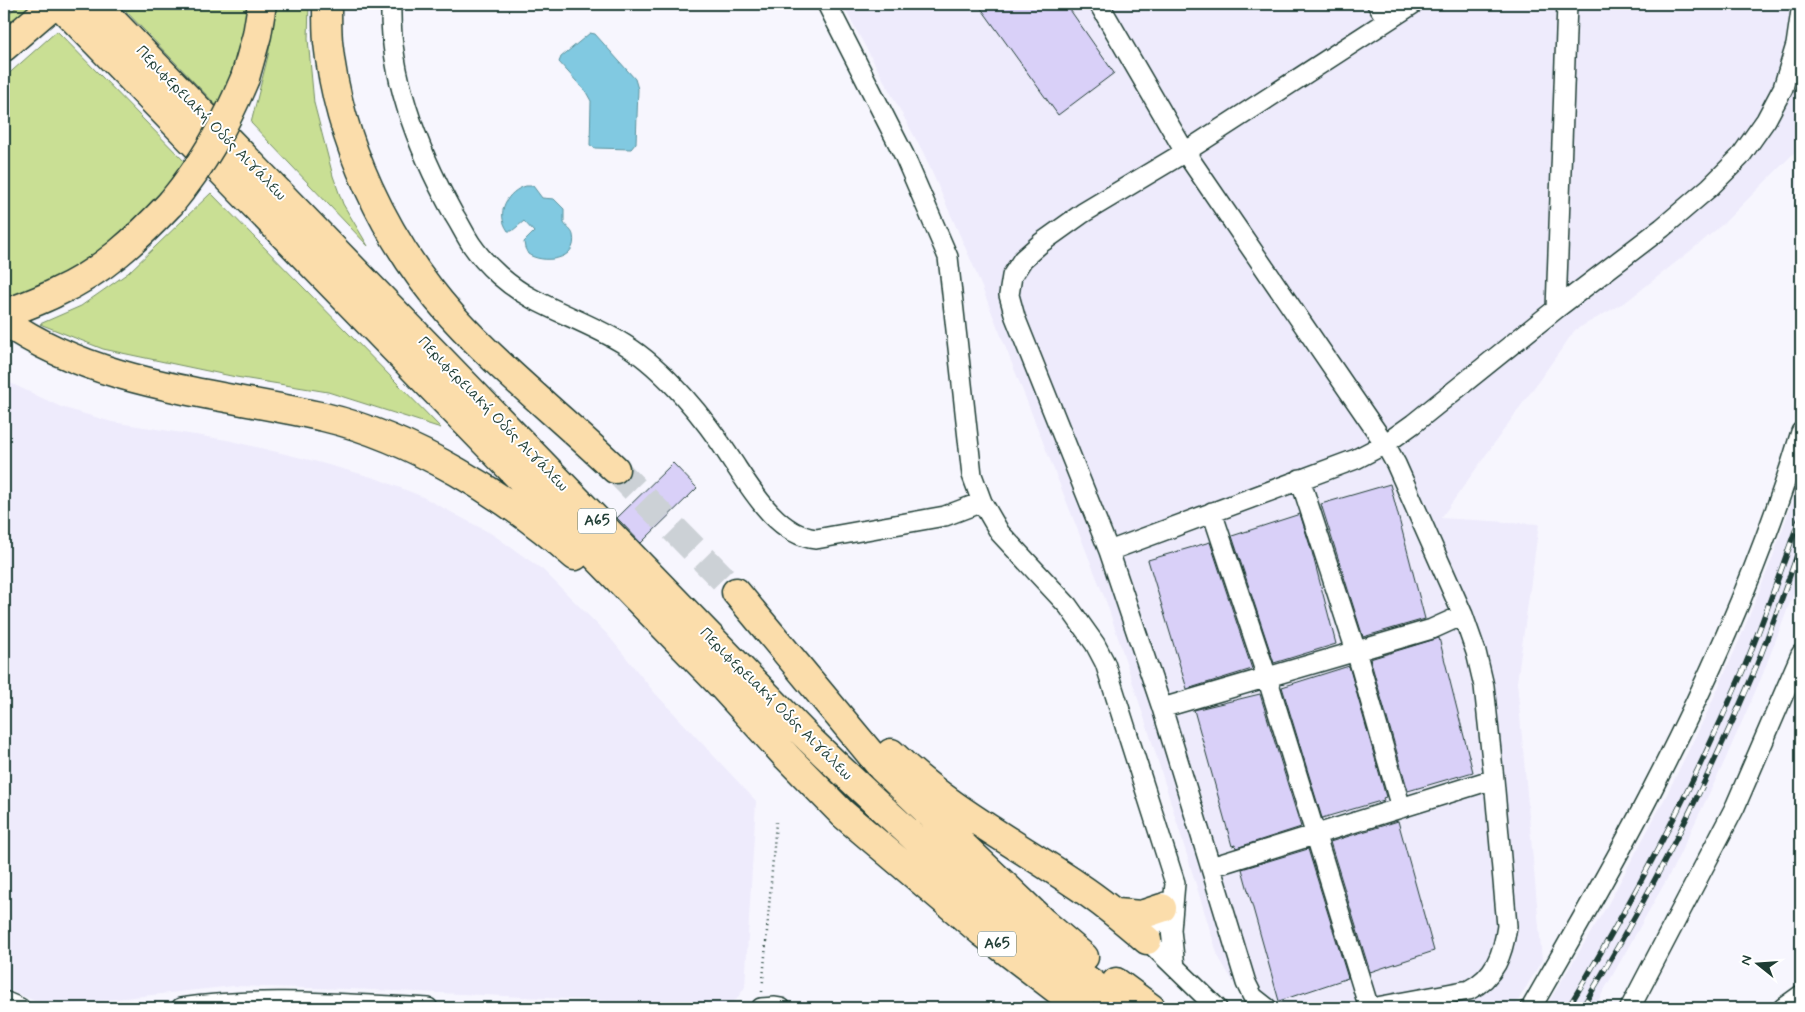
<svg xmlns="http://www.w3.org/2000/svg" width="1805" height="1012" font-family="Mynerve,sans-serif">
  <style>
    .built { fill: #eeebfc }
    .green { fill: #c9df94; stroke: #748e64 }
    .water { fill: #81c9e1; stroke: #5a919c }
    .building { fill: #d9d0f8; stroke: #1f3d34 }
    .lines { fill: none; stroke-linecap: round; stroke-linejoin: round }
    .highway-tunnel { stroke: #ccd1d6; stroke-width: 28; stroke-dasharray: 28 14; stroke-linecap: butt }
    .minor-casing { stroke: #1f3d34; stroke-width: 22 }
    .highway-casing { stroke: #1f3d34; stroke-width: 31 }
    .path { stroke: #1f3d34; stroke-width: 2.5; stroke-dasharray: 1 4; stroke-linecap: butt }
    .minor { stroke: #fff; stroke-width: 19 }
    .highway { stroke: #fbddab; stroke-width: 28 }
    .rail-casing { stroke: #1f3d34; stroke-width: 5.5 }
    .rail { stroke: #fff; stroke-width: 4; stroke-dasharray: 11; stroke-linecap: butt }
    .highway-bridge-casing { stroke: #1f3d34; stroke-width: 31; stroke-linecap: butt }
    .highway-bridge { stroke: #fbddab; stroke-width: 28 }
    .labels { text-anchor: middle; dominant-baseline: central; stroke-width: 4; stroke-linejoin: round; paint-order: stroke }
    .shield { fill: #fff; stroke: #627771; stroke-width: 1 }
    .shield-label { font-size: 15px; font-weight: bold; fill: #1f3d34 }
    .street-label { font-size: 16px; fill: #1f3d34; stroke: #fff }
  </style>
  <rect width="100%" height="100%" fill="#f7f6fe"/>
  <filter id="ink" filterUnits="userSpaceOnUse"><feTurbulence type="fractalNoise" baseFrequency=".02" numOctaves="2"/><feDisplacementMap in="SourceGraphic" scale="10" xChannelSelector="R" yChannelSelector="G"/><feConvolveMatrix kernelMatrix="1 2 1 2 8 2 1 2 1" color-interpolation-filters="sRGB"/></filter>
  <g filter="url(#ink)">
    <!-- built -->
    <path class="built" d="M 842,4 L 1801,4 L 1801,146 L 1724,223 L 1699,244 L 1627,301 L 1575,330 L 1441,518 L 1539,524 L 1517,682 L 1542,960 L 1515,1006 L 1503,1008 L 1254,1008 L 1235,985 L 1218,956 L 1153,745 L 1107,604 L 973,265 L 923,152 Z
      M 4,380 L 61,407 L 112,422 L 227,440 L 314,461 L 375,478 L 421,496 L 492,534 L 543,570 L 607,634 L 654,692 L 756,801 L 745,987 L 736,1000 L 723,1006 L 350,989 L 233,986 L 70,1004 L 35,1001 L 4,988 Z
      M 1801,477 L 1801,574 L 1762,676 L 1722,767 L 1672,870 L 1594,1008 L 1545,1008 L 1608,904 L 1665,798 L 1705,717 L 1740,639 L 1773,556 Z"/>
    <!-- green -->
    <path class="green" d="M 20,4 L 33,4 L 4,29 L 4,18 Z
      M 119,4 L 251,4 L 238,61 L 219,108 Z
      M 277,4 L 309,4 L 308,39 L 314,103 L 333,176 L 343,204 L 368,246 L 251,123 L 268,56 Z
      M 57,31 L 187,164 C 148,212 105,253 50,282 C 36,289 19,295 4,301 L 4,78 Z
      M 211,193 L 441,428 L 328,392 L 236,377 L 103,349 L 40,324 L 81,306 L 128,273 Z"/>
    <!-- water -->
    <path class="water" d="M 590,33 L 595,34 L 635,79 L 638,89 L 636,143 L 631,149 L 595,148 L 590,145 L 591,101 L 586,92 L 559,62 L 561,57 Z
      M 526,186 L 533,186 L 542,198 L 554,199 L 564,209 L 564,223 C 566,227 572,230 573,235 C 579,261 542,264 528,254 L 525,248 L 524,242 L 534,232 L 524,221 L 512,231 L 508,231 C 495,213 507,191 526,186 Z"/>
    <!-- building -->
    <path class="building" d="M 978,4 L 1066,4 L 1114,73 L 1058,115 Z
      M 673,463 L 697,488 L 641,543 L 617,518 Z
      M 1390,484 L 1425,619 L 1363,637 L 1321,504 Z
      M 1300,514 L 1312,552 L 1336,644 L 1274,663 L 1232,536 Z
      M 1210,542 L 1252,669 L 1187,689 L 1148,560 Z
      M 1439,638 L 1473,772 L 1408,791 L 1370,659 Z
      M 1349,666 L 1386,797 L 1383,798 L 1384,800 L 1322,818 L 1282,687 Z
      M 1260,694 L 1301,827 L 1236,848 L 1235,845 L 1232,846 L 1194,710 Z
      M 1398,821 L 1434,951 L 1370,972 L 1330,842 Z
      M 1308,849 L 1348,978 L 1279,1001 L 1242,869 Z"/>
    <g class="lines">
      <!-- highway-tunnel -->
      <path class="highway-tunnel" d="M 615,469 L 736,592"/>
      <defs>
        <path id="minor" d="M 391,4 C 389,77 419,152 454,215 C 460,224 465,235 471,244 C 486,266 510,287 533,299 C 563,315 595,326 624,344 C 665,369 706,420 731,459 C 751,489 777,535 816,539 L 945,516 L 982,502
          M 827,4 L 904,155 L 948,257 L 972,475 L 982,502 L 1000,533 L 1068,606 L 1095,644 L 1105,663 L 1175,883 L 1171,930 L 1175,967
          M 1099,4 L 1185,152 L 1385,444 L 1396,464 L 1463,615 L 1476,652 L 1484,686 L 1494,779 L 1507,926 C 1503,954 1495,977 1469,990 L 1371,1008
          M 1377,4 L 1387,20
          M 1556,309 L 1567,4
          M 1300,479 L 1356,651 L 1401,808
          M 1212,512 L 1267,677 L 1369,1008
          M 1109,551 L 1356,459 L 1385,444 L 1413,424 L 1556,309 L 1662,228 L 1710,187 L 1740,157 L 1766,120 L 1783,88 L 1796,45 L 1801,11
          M 1162,708 L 1432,629 L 1463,615
          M 1211,867 L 1494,779
          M 1165,902 L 1147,940 L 1217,1008
          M 4,1001 L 20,1008
          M 181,1008 C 263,996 346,1004 428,1008
          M 761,1008 L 775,1007 L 781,1008
          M 1267,1008 L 1253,997 L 1246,983 L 1162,708 L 1109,551 L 1015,317 L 1009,295 L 1012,276 L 1023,259 L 1041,243 L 1083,213 L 1185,152 L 1413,4
          M 1531,1008 C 1573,934 1617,860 1655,784 C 1713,671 1765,553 1801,432
          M 1630,1008 L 1735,807 L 1801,654
          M 1783,1008 L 1801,995"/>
        <path id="highway" d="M 59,4 L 724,688 L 787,757 L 843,814 L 983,933 L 1081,1008
          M 96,4 L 810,740 C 910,836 1012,930 1127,1008
          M 327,4 C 327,16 327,29 328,42 C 338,141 386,242 452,316 C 502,371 562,418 615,469
          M 4,47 L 54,4
          M 245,78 L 257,35 L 262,4
          M 4,314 C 22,307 40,301 57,292 C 102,272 138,238 171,203
          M 4,321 C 99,387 215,392 324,417 C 413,438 507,496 575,556
          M 736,592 L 883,769 L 1043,922 L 1084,957
          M 891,753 C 945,807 1015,843 1078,886 C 1102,902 1125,921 1147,940
          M 1117,913 L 1141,915 L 1162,908
          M 1116,982 L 1151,1008"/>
      </defs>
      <!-- minor casing -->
      <use href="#minor" class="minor-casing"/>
      <!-- highway casing -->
      <use href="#highway" class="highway-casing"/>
      <!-- path -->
      <path class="path" d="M 762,992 L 776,822"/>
      <!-- minor -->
      <use href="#minor" class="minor"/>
      <!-- highway -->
      <use href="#highway" class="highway"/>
      <defs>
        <path id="rail" d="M 1568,1008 C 1634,899 1694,785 1744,668 C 1765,618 1782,566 1801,515
          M 1582,1008 C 1647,900 1705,788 1754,672 C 1771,630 1786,587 1801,544"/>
      </defs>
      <!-- rail casing -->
      <use href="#rail" class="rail-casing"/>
      <!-- rail -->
      <use href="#rail" class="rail"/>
      <defs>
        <path id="highway-bridge" d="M 171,203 C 203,164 225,126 245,78"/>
      </defs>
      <!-- highway-bridge casing -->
      <use href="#highway-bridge" class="highway-bridge-casing"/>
      <!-- highway-bridge -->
      <use href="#highway-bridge" class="highway-bridge"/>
    </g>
  </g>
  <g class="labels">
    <!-- shield labels -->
    <g class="shield">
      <rect x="578" y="508.5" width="38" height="25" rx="4"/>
      <rect x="978" y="931.5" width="38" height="25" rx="4"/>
    </g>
    <g class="shield-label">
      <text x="597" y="521">Α65</text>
      <text x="997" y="944">Α65</text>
    </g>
    <!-- street labels -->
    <g class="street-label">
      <text transform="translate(211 123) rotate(46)">Περιφερειακή Οδός Αιγάλεω</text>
      <text transform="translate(493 414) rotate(46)">Περιφερειακή Οδός Αιγάλεω</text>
      <text transform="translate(776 704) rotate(45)">Περιφερειακή Οδός Αιγάλεω</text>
    </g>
  </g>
  <!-- margin -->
  <rect width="1805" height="1012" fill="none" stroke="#fff" stroke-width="20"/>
  <rect x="10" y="10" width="1785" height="992" fill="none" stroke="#1f3d34" stroke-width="2" filter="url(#ink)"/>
  <!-- north arrow -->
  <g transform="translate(1758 964) rotate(287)" stroke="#ffffff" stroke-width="4" paint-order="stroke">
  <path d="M0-4L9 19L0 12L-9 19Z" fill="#1f3d34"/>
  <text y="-8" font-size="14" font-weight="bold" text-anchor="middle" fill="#1f3d34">N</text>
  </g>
</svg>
